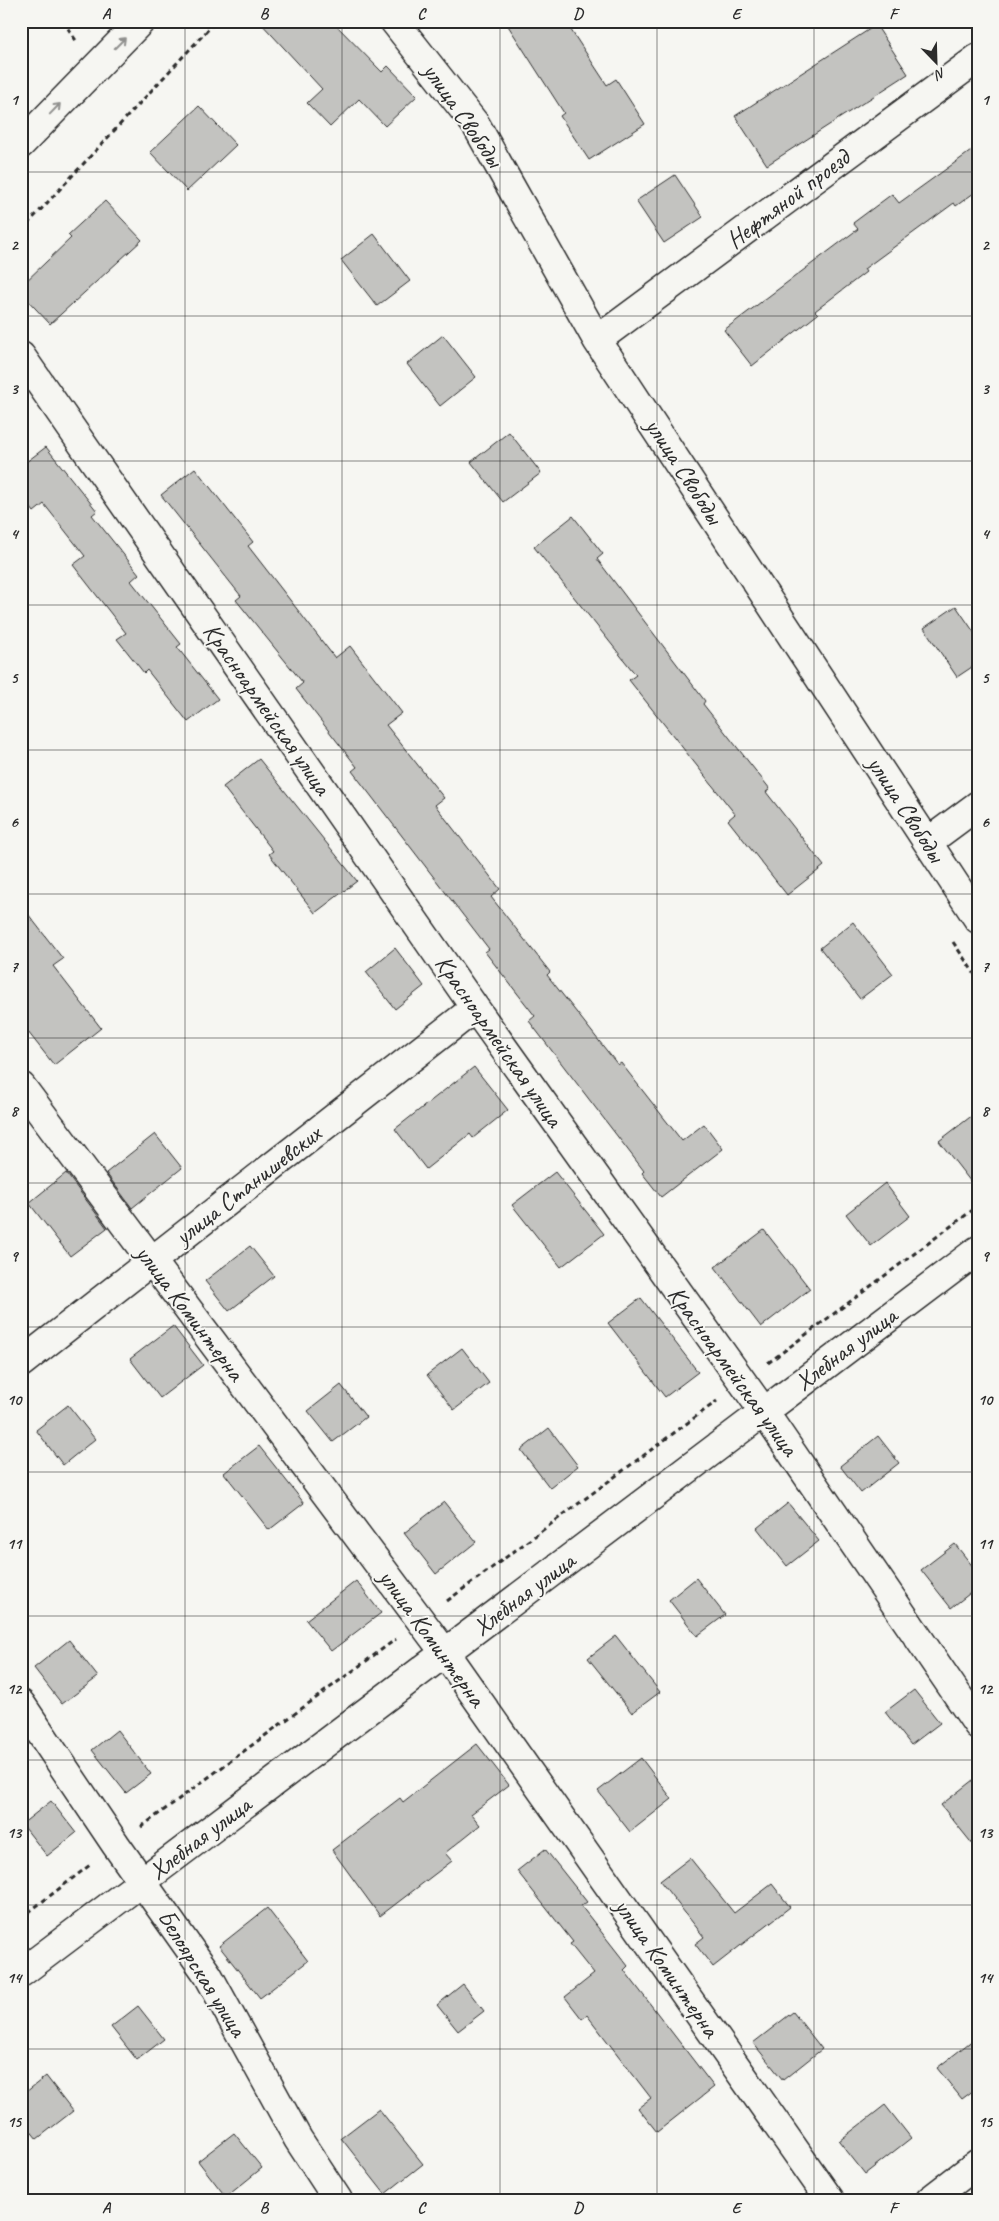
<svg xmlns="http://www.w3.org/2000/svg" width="999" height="2221" font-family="Caveat,sans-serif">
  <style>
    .building { fill: #c3c3c0; stroke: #2b2b2b }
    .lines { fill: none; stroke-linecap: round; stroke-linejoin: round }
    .minor-casing { stroke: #2b2b2b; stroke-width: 31 }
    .tertiary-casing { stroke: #2b2b2b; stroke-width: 31 }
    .path { stroke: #2b2b2b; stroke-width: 3; stroke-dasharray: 5 4; stroke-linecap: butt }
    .minor { stroke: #f6f6f2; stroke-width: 28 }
    .tertiary { stroke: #f6f6f2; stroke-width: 28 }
    .oneway { stroke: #90908e }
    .grid { fill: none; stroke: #2b2b2b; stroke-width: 1; stroke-opacity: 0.55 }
    .labels { text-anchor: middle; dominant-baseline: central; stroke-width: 4; stroke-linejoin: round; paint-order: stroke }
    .street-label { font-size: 25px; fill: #2b2b2b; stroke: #f6f6f2 }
    .neatline { fill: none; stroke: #2b2b2b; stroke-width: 2 }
    .grid-label { font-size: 16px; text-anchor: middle; font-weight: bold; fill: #2b2b2b }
  </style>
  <rect width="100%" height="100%" fill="#f6f6f2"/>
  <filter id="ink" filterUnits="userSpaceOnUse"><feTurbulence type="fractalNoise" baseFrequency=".02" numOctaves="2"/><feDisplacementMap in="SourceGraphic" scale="10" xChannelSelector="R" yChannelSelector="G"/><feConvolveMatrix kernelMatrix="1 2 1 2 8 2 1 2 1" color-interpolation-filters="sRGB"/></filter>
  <g filter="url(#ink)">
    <!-- building -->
    <path class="building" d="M 259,21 L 332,21 L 382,72 L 388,66 L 417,96 L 385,126 L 359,99 L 330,127 L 307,103 L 322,89 Z
      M 505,21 L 565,21 L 607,85 L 616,79 L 645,124 L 589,160 L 560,116 L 564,113 Z
      M 876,25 L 908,74 L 767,165 L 735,116 Z
      M 199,106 L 236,145 L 187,191 L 150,152 Z
      M 978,146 L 978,190 L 956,206 L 954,203 L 864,269 L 866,272 L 815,311 L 818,314 L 752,366 L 724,330 L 858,229 L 853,223 L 892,194 L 899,203 Z
      M 675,175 L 703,217 L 664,243 L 636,201 Z
      M 105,201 L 142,240 L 50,324 L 21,293 L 21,286 L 71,238 L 68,235 Z
      M 374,234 L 410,281 L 377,306 L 341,260 Z
      M 443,335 L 476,377 L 440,406 L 407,364 Z
      M 509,432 L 541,473 L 503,502 L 471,462 Z
      M 46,447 L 97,511 L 92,515 L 139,574 L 131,581 L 181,644 L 177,647 L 218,699 L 188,722 L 147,670 L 144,673 L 117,639 L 126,633 L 73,565 L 85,556 L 44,504 L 34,512 L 21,495 L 21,466 Z
      M 195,468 L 253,542 L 248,546 L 335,658 L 350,646 L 402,713 L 386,725 L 444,798 L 435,805 L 500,889 L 491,897 L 550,972 L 547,975 L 618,1065 L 621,1063 L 682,1141 L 704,1124 L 723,1149 L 661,1197 L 642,1173 L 644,1171 L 529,1021 L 535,1016 L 485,952 L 489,949 L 352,771 L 357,767 L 296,689 L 303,683 L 236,600 L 241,596 L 161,495 Z
      M 573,516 L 603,554 L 597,559 L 705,701 L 703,704 L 770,789 L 766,792 L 824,866 L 787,895 L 728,820 L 735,814 L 629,680 L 636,675 L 534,547 Z
      M 956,606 L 978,638 L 978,663 L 957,677 L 924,628 Z
      M 259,759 L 357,881 L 315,913 L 269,854 L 273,851 L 223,787 Z
      M 21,905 L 63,959 L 53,966 L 101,1028 L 54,1065 L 28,1032 L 21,1032 Z
      M 853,922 L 893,974 L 860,999 L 820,948 Z
      M 395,948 L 424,986 L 395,1009 L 366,972 Z
      M 474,1067 L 508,1110 L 473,1138 L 470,1134 L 426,1169 L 395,1129 Z
      M 978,1111 L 978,1191 L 939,1141 Z
      M 155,1134 L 182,1168 L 132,1208 L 106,1173 Z
      M 555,1172 L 604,1234 L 561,1267 L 512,1205 Z
      M 66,1173 L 107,1228 L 70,1256 L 29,1203 Z
      M 885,1183 L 910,1216 L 871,1246 L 846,1214 Z
      M 764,1230 L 810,1289 L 761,1327 L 715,1267 Z
      M 250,1246 L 274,1276 L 229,1311 L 205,1281 Z
      M 641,1298 L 698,1372 L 665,1397 L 608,1323 Z
      M 173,1326 L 203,1365 L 160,1398 L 130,1359 Z
      M 462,1348 L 489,1383 L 454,1410 L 427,1375 Z
      M 341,1385 L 366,1417 L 333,1442 L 308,1411 Z
      M 68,1405 L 95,1439 L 63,1465 L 36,1430 Z
      M 549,1428 L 578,1466 L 550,1488 L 521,1450 Z
      M 878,1436 L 899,1463 L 861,1493 L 840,1466 Z
      M 259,1446 L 304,1503 L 269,1530 L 224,1473 Z
      M 444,1502 L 476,1542 L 436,1574 L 404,1533 Z
      M 788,1503 L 819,1541 L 787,1566 L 757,1528 Z
      M 955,1544 L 978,1573 L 978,1587 L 951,1608 L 921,1570 Z
      M 696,1578 L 725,1615 L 697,1636 L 669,1600 Z
      M 356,1581 L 381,1613 L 331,1651 L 306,1620 Z
      M 616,1636 L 660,1692 L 632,1713 L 588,1658 Z
      M 69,1640 L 98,1677 L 62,1704 L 34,1668 Z
      M 914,1690 L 940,1723 L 911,1745 L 885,1712 Z
      M 117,1730 L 151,1774 L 126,1793 L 92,1750 Z
      M 477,1744 L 509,1785 L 471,1814 L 480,1825 L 445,1853 L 452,1861 L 380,1916 L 332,1850 L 400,1798 L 403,1802 Z
      M 641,1758 L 672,1799 L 630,1832 L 598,1791 Z
      M 978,1776 L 978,1851 L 941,1805 Z
      M 51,1801 L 76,1833 L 47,1856 L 22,1824 Z
      M 545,1849 L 587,1902 L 581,1906 L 628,1966 L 624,1970 L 714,2087 L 657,2132 L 638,2108 L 651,2098 L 587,2015 L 582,2019 L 565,1997 L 594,1974 L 570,1944 L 573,1942 L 517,1871 Z
      M 690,1858 L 734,1913 L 772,1884 L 790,1907 L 713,1967 L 695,1944 L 704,1937 L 660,1881 Z
      M 267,1908 L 308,1961 L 260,1998 L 219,1946 Z
      M 463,1984 L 484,2011 L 458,2031 L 437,2005 Z
      M 138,2006 L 164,2039 L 137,2060 L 111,2027 Z
      M 793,2012 L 822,2049 L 783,2080 L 753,2043 Z
      M 978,2036 L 978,2087 L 962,2099 L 937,2068 Z
      M 46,2076 L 73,2111 L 37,2139 L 21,2119 L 21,2096 Z
      M 885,2105 L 911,2138 L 865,2174 L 839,2141 Z
      M 379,2109 L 423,2164 L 385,2194 L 341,2138 Z
      M 234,2133 L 262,2168 L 226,2197 L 198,2161 Z"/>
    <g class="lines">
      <defs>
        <path id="minor" d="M 394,21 L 476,125 L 597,340 L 978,919
          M 597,340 L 978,58
          M 21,356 L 475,1008 L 764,1412 L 978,1725
          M 928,842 L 978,805
          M 21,1086 L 445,1653 L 830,2200
          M 21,1363 L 475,1008
          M 21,1704 L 116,1845 L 208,1975 L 298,2139 L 338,2200
          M 21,1973 L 978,1250
          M 930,2200 L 978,2163"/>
        <path id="tertiary" d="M 21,144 L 141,21"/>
      </defs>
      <!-- minor casing -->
      <use href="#minor" class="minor-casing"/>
      <!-- tertiary casing -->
      <use href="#tertiary" class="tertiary-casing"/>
      <!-- path -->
      <path class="path" d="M 63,21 L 77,42
        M 21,231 L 216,21
        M 953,942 L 978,979
        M 768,1363 L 978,1206
        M 447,1601 L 717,1401
        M 141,1827 L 396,1639
        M 21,1918 L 90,1865"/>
      <!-- minor -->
      <use href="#minor" class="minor"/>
      <!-- tertiary -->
      <use href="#tertiary" class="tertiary"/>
    </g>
    <!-- one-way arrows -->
    <defs><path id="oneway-shaft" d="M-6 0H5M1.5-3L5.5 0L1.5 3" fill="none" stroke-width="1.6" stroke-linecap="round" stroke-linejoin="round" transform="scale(1.25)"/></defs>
    <g class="oneway">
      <use href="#oneway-shaft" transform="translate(120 43) rotate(-45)"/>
      <use href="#oneway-shaft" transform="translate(55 109) rotate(-46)"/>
    </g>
  </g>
  <!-- grid -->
  <path class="grid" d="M 185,21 L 185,2200M 342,21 L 342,2200M 500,21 L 500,2200M 657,21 L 657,2200M 814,21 L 814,2200M 21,172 L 978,172M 21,316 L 978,316M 21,461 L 978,461M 21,605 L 978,605M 21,750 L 978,750M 21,894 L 978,894M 21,1038 L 978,1038M 21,1183 L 978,1183M 21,1327 L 978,1327M 21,1472 L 978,1472M 21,1616 L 978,1616M 21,1760 L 978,1760M 21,1905 L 978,1905M 21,2049 L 978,2049"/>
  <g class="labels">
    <!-- street labels -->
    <g class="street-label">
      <text transform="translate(463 115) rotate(55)">улица Свободы</text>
      <text transform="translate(788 199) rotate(-37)">Нефтяной проезд</text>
      <text transform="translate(684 471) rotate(57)">улица Свободы</text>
      <text transform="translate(267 709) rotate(55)">Красноармейская улица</text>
      <text transform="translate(906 809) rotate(57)">улица Свободы</text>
      <text transform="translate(499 1041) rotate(55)">Красноармейская улица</text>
      <text transform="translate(248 1185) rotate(-38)">улица Станишевских</text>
      <text transform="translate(190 1313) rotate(53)">улица Коминтерна</text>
      <text transform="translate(846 1349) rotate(-37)">Хлебная улица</text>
      <text transform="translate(733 1371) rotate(54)">Красноармейская улица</text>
      <text transform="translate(524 1594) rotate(-37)">Хлебная улица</text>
      <text transform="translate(432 1638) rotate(54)">улица Коминтерна</text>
      <text transform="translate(200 1838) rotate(-37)">Хлебная улица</text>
      <text transform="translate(667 1968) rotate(55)">улица Коминтерна</text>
      <text transform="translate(202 1973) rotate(58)">Белоярская улица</text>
    </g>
  </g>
  <!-- margin -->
  <rect width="999" height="2221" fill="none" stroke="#f6f6f2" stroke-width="55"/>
  <!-- north arrow -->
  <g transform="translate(936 62) rotate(157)" stroke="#f6f6f2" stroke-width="4" paint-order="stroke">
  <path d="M0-4L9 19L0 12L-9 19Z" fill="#2b2b2b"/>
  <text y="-8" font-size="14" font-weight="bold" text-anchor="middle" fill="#2b2b2b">N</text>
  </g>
  <rect x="28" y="28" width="944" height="2166" class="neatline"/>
  <g class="grid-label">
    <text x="106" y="19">A</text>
    <text x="264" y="19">B</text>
    <text x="421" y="19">C</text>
    <text x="578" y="19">D</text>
    <text x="736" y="19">E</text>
    <text x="893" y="19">F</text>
    <text x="14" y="105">1</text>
    <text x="985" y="105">1</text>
    <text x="14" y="250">2</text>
    <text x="985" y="250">2</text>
    <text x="14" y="394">3</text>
    <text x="985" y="394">3</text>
    <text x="14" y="539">4</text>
    <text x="985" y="539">4</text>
    <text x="14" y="683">5</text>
    <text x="985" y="683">5</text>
    <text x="14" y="827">6</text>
    <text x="985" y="827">6</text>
    <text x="14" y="972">7</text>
    <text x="985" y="972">7</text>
    <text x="14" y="1116">8</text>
    <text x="985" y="1116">8</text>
    <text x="14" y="1261">9</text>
    <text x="985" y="1261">9</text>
    <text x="14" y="1405">10</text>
    <text x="985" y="1405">10</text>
    <text x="14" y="1549">11</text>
    <text x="985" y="1549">11</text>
    <text x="14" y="1694">12</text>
    <text x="985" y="1694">12</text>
    <text x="14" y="1838">13</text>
    <text x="985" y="1838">13</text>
    <text x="14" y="1983">14</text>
    <text x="985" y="1983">14</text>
    <text x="14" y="2127">15</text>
    <text x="985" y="2127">15</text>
    <text x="106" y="2213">A</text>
    <text x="264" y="2213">B</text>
    <text x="421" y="2213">C</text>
    <text x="578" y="2213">D</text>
    <text x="736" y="2213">E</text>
    <text x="893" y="2213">F</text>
  </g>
</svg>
